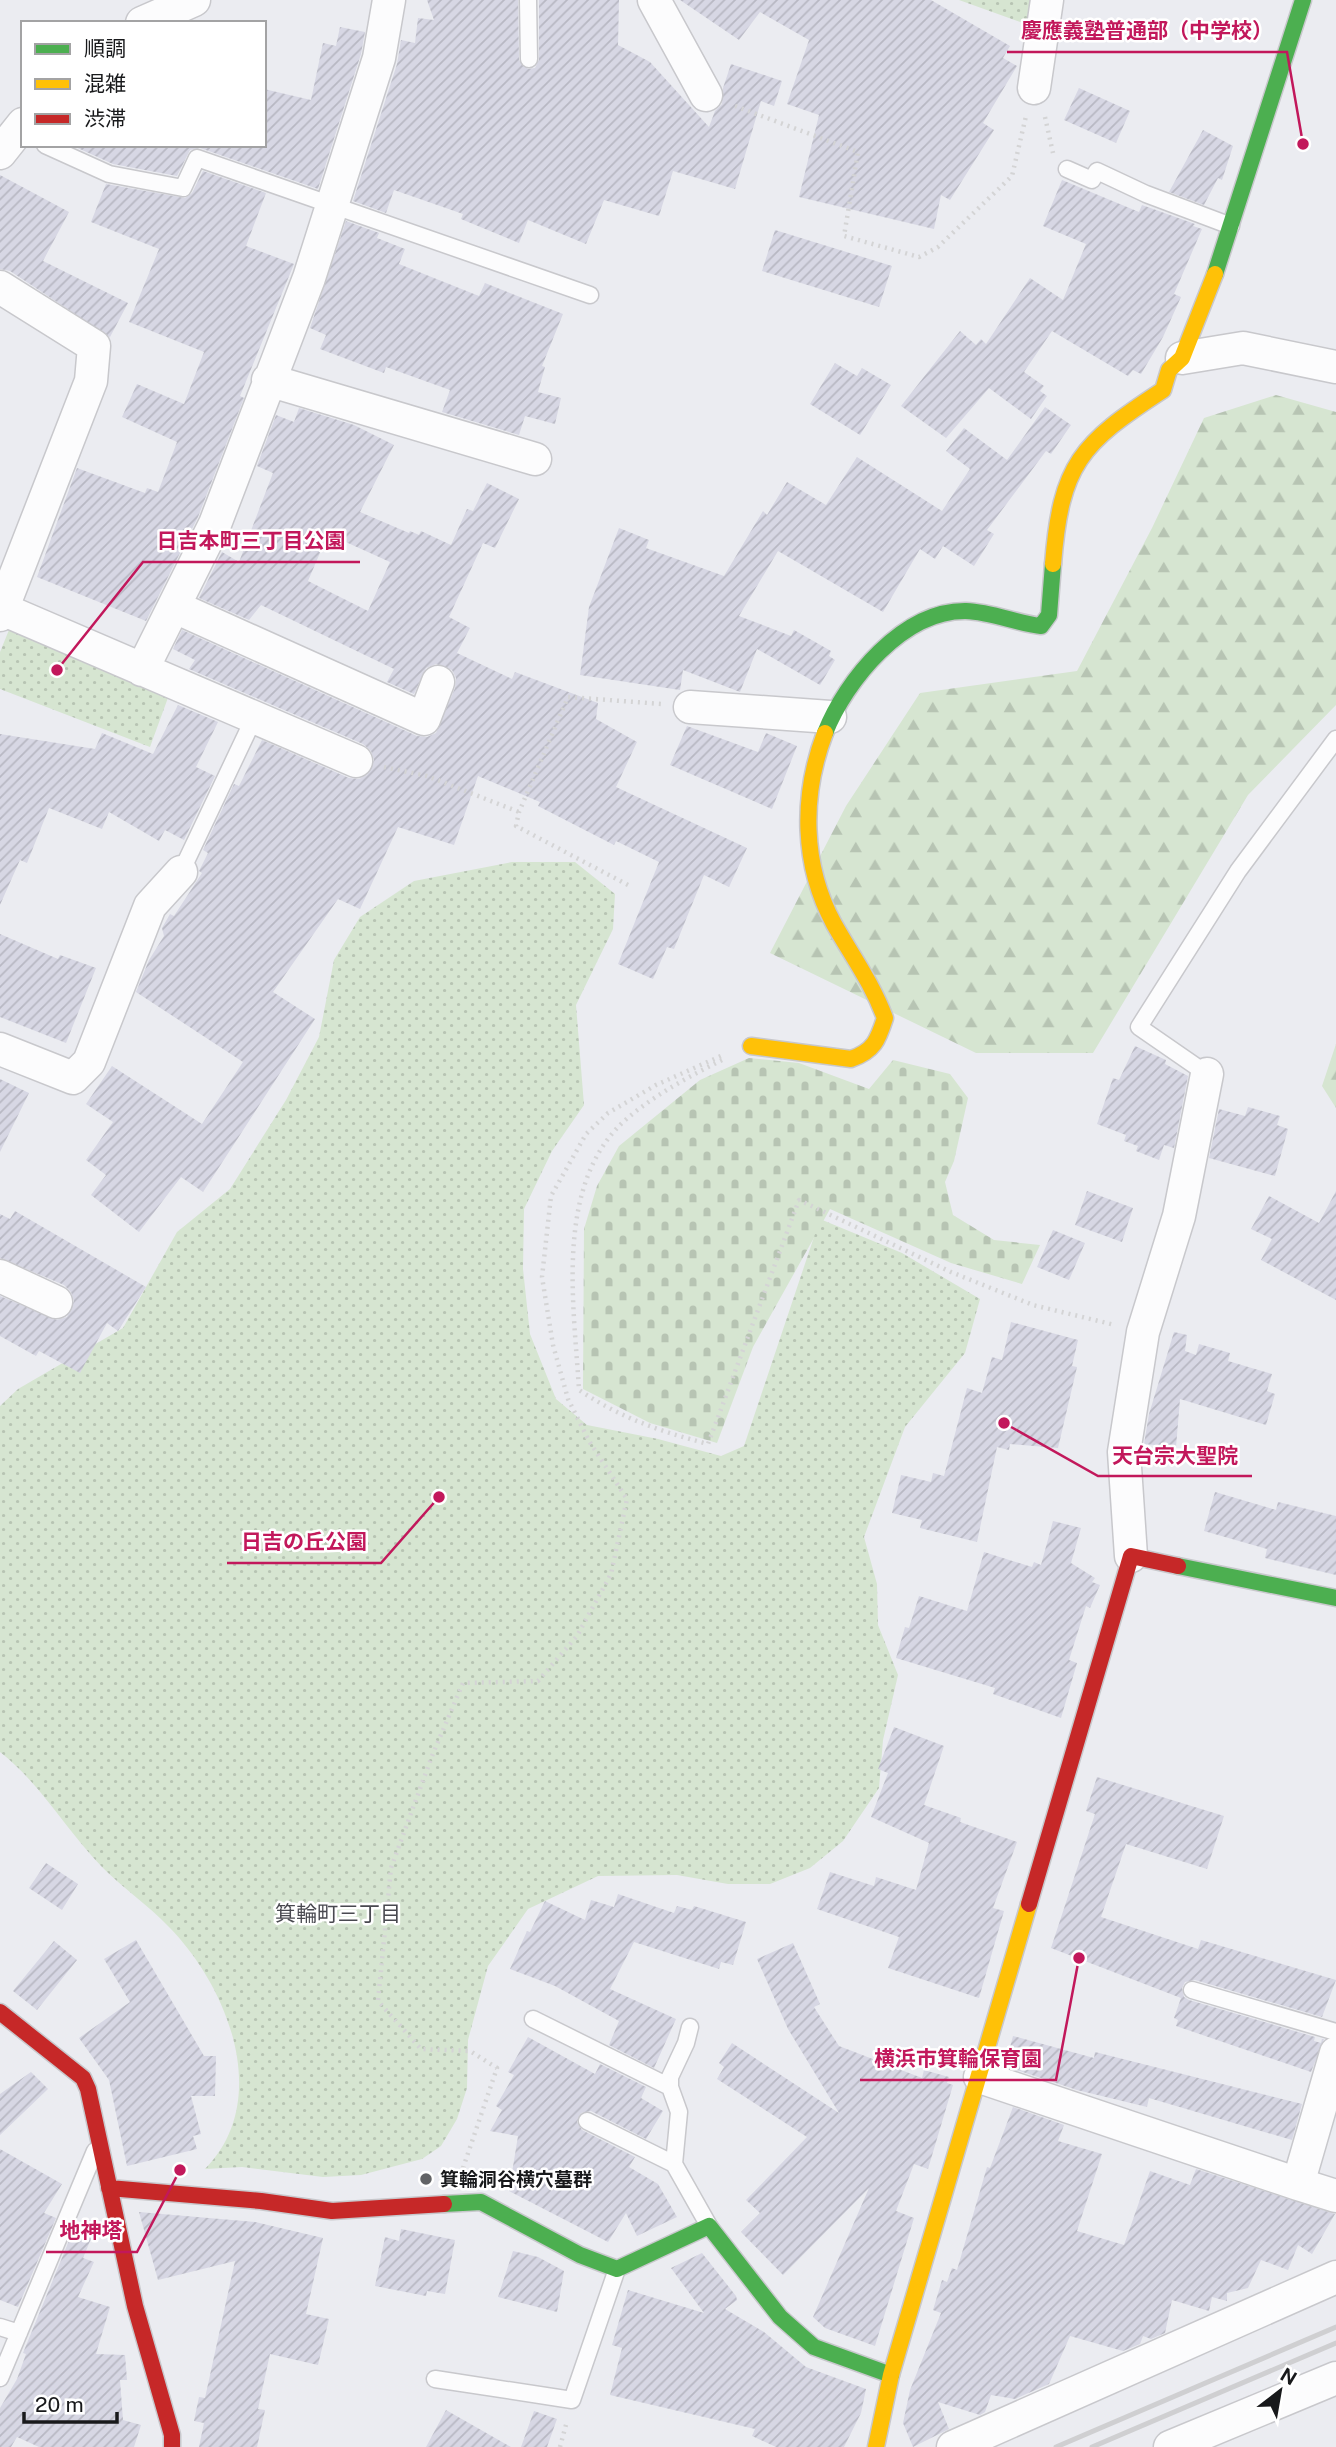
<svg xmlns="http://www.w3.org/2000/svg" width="1336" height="2447" font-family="'Public Sans','Noto Sans JP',sans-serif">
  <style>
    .forest { fill: url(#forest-firs) }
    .cemetery { fill: url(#cemetery-stones) }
    .park { fill: url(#park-dots) }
    .building { fill: url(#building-hatch); fill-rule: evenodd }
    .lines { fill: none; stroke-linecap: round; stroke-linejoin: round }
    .lane-casing { stroke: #c8c8cc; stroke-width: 19 }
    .street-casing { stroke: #c8c8cc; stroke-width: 35 }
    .fast-casing { stroke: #c8c8cc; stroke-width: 19 }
    .slow-casing { stroke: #c8c8cc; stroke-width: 19 }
    .jam-casing { stroke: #c8c8cc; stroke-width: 19 }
    .path { stroke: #d4d4d5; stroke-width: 4.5; stroke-dasharray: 2 5; stroke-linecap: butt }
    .lane { stroke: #fcfcfd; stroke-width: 16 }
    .street { stroke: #fcfcfd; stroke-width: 32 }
    .fast { stroke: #4caf50; stroke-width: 16 }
    .slow { stroke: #ffc107; stroke-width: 16 }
    .jam { stroke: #c62828; stroke-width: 16 }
    .rail { stroke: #cfcfd1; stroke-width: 5 }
    .poi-dot { fill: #626366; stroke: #fff; stroke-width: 2.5 }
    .labels { text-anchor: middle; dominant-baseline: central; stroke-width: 5; stroke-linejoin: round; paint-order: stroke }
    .poi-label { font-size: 19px; font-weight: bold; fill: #18191b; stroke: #fff; text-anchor: start }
    .neighbourhood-label { font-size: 21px; fill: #494950; stroke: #fff }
    .leader { fill: none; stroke: #c2185b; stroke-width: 2.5 }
    .callout-dot { fill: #c2185b; stroke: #fff; stroke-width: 2.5 }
    .callout-label { font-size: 21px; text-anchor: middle; font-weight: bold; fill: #c2185b; stroke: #fff; stroke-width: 5; stroke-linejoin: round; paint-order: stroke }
  </style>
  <defs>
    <pattern id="forest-firs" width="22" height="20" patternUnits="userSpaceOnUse" patternTransform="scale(1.75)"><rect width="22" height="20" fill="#d6e5d1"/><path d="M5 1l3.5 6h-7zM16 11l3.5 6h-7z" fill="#b7c4b3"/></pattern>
    <pattern id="cemetery-stones" width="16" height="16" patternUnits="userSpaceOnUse" patternTransform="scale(1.75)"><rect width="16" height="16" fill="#d6e5d1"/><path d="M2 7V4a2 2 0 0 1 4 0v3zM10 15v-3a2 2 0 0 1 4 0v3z" fill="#b7c4b3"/></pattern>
    <pattern id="park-dots" width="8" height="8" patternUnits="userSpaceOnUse" patternTransform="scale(1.75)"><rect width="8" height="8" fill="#d6e5d1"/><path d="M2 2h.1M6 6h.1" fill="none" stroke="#b7c4b3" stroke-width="1.8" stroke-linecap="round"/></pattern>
    <pattern id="building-hatch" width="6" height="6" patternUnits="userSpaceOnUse" patternTransform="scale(1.75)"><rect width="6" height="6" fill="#d7d7e4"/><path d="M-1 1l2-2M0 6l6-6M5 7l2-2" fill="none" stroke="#b8b8c3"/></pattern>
  </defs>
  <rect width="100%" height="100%" fill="#ebecf1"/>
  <!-- forest -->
  <path class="forest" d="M 1276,395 L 1336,412 L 1336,705 L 1248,795 L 1093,1053 L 976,1053 L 770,953 L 846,806 L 920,693 L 1077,671 L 1152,528 L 1204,418 Z
    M 1336,1044 L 1336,1108 L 1322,1086 Z"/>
  <!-- cemetery -->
  <path class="cemetery" d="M 749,1058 L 799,1063 L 869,1089 L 893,1060 L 950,1074 L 968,1098 L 954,1161 L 945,1182 L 953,1215 L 994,1240 L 1040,1245 L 1022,1284 L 951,1263 L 830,1209 L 753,1347 L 717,1443 L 650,1423 L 583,1389 L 584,1229 L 597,1186 L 619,1146 L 700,1080 Z"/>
  <!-- park -->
  <path class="park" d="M 959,0 L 1039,0 L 1034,27 Z
    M 11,625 L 169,695 L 150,747 L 0,689 L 0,652 Z
    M 512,862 L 575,862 L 615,894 L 613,929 L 576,1005 L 584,1105 L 552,1151 L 524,1209 L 523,1269 L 530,1334 L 556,1399 L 587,1425 L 658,1439 L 721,1456 L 744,1446 L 820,1219 L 902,1253 L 980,1299 L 965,1353 L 905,1427 L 864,1537 L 877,1584 L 878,1625 L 898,1675 L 883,1740 L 879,1788 L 843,1841 L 810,1868 L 770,1884 L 728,1884 L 677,1875 L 598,1876 L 528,1909 L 488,1966 L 468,2040 L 467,2088 L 457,2119 L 441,2146 L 422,2159 L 361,2175 L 323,2177 L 242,2167 L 205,2169 C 273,2100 228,1987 169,1927 C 148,1905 123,1888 102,1867 C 66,1830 41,1784 0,1752 L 0,1406 L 18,1389 L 123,1328 L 177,1232 L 230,1189 L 286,1100 L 319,1037 L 334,960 L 360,917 L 414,881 Z"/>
  <!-- building -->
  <path class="building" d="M 427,0 L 518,0 L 519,60 L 528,69 L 535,68 L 539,60 L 539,0 L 619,0 L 618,45 L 650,62 L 709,127 L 715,111 L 722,104 L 723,88 L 731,64 L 782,81 L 774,106 L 761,101 L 735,189 L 673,171 L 659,216 L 604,200 L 586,244 L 528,220 L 519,243 L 461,219 L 463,214 L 394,190 L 386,213 L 353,201 L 397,64 L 401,40 L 415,43 L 418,18 L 434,20 Z
    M 680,0 L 931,0 L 1010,46 L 1003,58 L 1017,66 L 983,123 L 994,130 L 950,200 L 941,195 L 934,229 L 799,197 L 819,115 L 787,104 L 809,40 L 760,12 L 739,40 Z
    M 340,27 L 365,32 L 361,54 L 318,189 L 200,148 L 190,150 L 177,176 L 113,164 L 71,145 L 264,145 L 264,89 L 311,100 L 323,43 L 336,46 Z
    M 1079,88 L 1130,111 L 1116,143 L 1064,120 Z
    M 1203,130 L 1233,146 L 1222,180 L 1218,178 L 1204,205 L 1169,192 Z
    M 203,171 L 266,193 L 246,246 L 294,264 L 240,396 L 244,398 L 198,517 L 146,621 L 37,577 L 77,468 L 145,493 L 147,488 L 158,492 L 177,442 L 122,417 L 137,384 L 184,404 L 204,352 L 129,322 L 159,249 L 91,222 L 106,184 L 185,198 L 192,193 Z
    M 0,175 L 69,212 L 43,261 L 128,303 L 110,337 L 10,271 L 0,269 Z
    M 1062,180 L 1139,212 L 1142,205 L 1195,224 L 1193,226 L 1202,229 L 1174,294 L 1181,297 L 1163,337 L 1141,374 L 1133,370 L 1128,376 L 1052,331 L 1024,372 L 1044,386 L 1040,391 L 1047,396 L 1031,419 L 989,388 L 946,438 L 901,406 L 960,331 L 976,345 L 981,339 L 986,344 L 1030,278 L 1063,300 L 1086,244 L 1043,226 Z
    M 346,221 L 379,233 L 377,238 L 405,249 L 399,264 L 479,296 L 485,283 L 563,314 L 542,366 L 545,367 L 538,392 L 561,398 L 555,424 L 525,416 L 519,435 L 442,412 L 450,390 L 386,367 L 384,373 L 320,349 L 326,335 L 310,328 Z
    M 775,230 L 892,266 L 879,307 L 762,271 Z
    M 835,363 L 857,376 L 862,368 L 891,385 L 860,435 L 810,404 Z
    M 1045,407 L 1071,425 L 1051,454 L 1046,451 L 987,530 L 994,534 L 974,566 L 943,546 L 935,559 L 920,549 L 883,612 L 778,551 L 739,616 L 791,636 L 794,630 L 831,651 L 829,656 L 835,660 L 820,685 L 757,649 L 740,692 L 683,670 L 680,690 L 580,675 L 589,607 L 619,528 L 649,540 L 646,548 L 724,576 L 763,511 L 767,515 L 787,482 L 826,505 L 857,457 L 942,511 L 970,469 L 946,451 L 964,428 L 1007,460 Z
    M 299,408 L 354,425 L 394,445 L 360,512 L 409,533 L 410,531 L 419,535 L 421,531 L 451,545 L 467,509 L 473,511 L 487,483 L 519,499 L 495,548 L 483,543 L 449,617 L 470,628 L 457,653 L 512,679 L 515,672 L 598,703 L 596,719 L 637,742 L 616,787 L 747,848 L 729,887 L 704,875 L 674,949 L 667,947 L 653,979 L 618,964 L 659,862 L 616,841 L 614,845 L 538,806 L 540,802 L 478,776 L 454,845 L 398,827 L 360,909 L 338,899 L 273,992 L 315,1019 L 203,1192 L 181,1177 L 139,1232 L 91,1195 L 106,1175 L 86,1160 L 113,1122 L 86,1104 L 112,1066 L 202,1124 L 243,1062 L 136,992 L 149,960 L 164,936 L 162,928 L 170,914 L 174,916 L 202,873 L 199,871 L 208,853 L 203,850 L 234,784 L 239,786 L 262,740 L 349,778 L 359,779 L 367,775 L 374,760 L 371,751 L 363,744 L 189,669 L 195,660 L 173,649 L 182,630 L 417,736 L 427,737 L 436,733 L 455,688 L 456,678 L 452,670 L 436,664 L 426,668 L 414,694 L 387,682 L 394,669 L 261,605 L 249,620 L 199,598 L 222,552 L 239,562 L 273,473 L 257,466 L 276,415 L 294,422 ZM 328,534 L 390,562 L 368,611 L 308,581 Z
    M 178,705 L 218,722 L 196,767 L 215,776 L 184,840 L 165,830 L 159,841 L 109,812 L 102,829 L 49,808 L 27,863 L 20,860 L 0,905 L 0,734 L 95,749 L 102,733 L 153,754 Z
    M 687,726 L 758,752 L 766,733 L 797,746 L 772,809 L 670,765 Z
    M 0,934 L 58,959 L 60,955 L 96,968 L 66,1043 L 0,1017 Z
    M 1135,1046 L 1166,1060 L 1165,1064 L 1188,1076 L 1174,1148 L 1164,1145 L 1159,1160 L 1136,1151 L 1138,1146 L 1124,1141 L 1126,1135 L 1097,1124 L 1113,1078 L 1119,1080 Z
    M 0,1079 L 29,1093 L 0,1152 Z
    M 1248,1107 L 1280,1116 L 1277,1125 L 1288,1129 L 1275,1176 L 1209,1158 L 1219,1109 L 1245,1116 Z
    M 1087,1191 L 1133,1208 L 1122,1242 L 1075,1225 Z
    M 1336,1191 L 1336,1300 L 1261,1260 L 1272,1239 L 1251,1229 L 1269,1196 L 1319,1223 Z
    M 15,1211 L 146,1287 L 118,1331 L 107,1323 L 80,1373 L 39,1351 L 36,1356 L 0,1336 L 0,1296 L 57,1320 L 67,1317 L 74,1301 L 71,1292 L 64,1285 L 0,1258 L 0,1214 L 10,1219 Z
    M 1053,1230 L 1085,1243 L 1069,1280 L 1037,1267 Z
    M 1011,1322 L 1078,1340 L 1072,1366 L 1077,1367 L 1058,1448 L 1010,1444 L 1009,1450 L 997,1447 L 977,1542 L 920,1528 L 922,1520 L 892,1513 L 901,1475 L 931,1482 L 933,1473 L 944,1476 L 967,1388 L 982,1393 L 992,1357 L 1002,1360 Z
    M 1174,1332 L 1187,1335 L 1185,1351 L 1196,1355 L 1199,1344 L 1230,1353 L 1228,1361 L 1272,1374 L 1267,1391 L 1275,1394 L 1266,1425 L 1180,1399 L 1176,1447 L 1144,1444 L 1149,1414 Z
    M 1215,1492 L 1276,1510 L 1278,1502 L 1336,1516 L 1336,1575 L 1265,1558 L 1267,1549 L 1204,1531 Z
    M 1053,1521 L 1081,1528 L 1071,1563 L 1095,1578 L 1092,1582 L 1100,1585 L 1090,1608 L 1086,1606 L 1069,1660 L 1077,1663 L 1061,1718 L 993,1694 L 995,1688 L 896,1658 L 905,1627 L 909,1628 L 919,1596 L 967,1611 L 984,1552 L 1032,1567 L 1034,1562 L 1041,1565 Z
    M 894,1727 L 944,1746 L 924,1805 L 961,1818 L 960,1822 L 1017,1842 L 993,1908 L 1004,1911 L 979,1998 L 888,1968 L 899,1937 L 817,1909 L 830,1872 L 874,1886 L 876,1877 L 916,1890 L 929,1843 L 871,1817 L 888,1773 L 878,1769 Z
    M 1097,1777 L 1224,1816 L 1207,1869 L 1126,1844 L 1101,1917 L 1198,1949 L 1201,1940 L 1336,1980 L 1322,2017 L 1195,1980 L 1185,1982 L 1182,1988 L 1184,1997 L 1189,2000 L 1315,2037 L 1314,2041 L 1321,2043 L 1322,2039 L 1324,2039 L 1311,2072 L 1176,2026 L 1178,2020 L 1174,2018 L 1181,1998 L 1051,1948 L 1095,1814 L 1086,1811 Z
    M 46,1863 L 78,1884 L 62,1910 L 29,1888 Z
    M 618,1894 L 674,1913 L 677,1906 L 692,1910 L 694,1906 L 746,1922 L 733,1965 L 721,1962 L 719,1969 L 634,1942 L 610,1989 L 676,2019 L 654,2068 L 609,2045 L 619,2021 L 555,1986 L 510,1969 L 527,1931 L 530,1932 L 545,1901 L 585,1920 L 591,1900 L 614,1907 Z
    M 136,1940 L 204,2056 L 216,2056 L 215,2096 L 191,2096 L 201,2134 L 193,2136 L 197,2149 L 127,2166 L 109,2080 L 79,2038 L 130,2002 L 104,1959 Z
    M 54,1941 L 77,1960 L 37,2010 L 13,1991 Z
    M 793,1943 L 820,2004 L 814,2007 L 839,2046 L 922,2078 L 924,2070 L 949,2077 L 947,2083 L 953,2085 L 928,2169 L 914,2164 L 896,2211 L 914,2218 L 875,2346 L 825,2328 L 813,2317 L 869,2188 L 783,2275 L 741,2232 L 760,2213 L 746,2200 L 807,2137 L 717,2079 L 724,2067 L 719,2063 L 732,2043 L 839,2113 L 788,2029 L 757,1959 Z
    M 1013,2036 L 1094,2058 L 1095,2052 L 1302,2104 L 1292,2140 L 1149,2098 L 1147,2107 L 1077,2090 L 1005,2066 Z
    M 528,2037 L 595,2074 L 600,2064 L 646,2087 L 641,2098 L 663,2111 L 646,2139 L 591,2111 L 581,2113 L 577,2122 L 582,2130 L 635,2157 L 629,2167 L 658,2184 L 677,2217 L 637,2236 L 626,2213 L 608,2242 L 509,2191 L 518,2136 L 490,2131 L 502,2110 L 496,2106 L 514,2075 L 508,2072 Z
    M 31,2072 L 48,2089 L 0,2135 L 0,2094 Z
    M 1013,2107 L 1064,2125 L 1058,2141 L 1102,2154 L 1077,2231 L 1124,2245 L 1150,2171 L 1190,2185 L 1196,2169 L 1335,2214 L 1312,2254 L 1298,2245 L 1288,2270 L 1261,2260 L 1248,2288 L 1227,2293 L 1227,2301 L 1212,2297 L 1209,2311 L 1172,2300 L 1165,2333 L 1151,2339 L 1143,2336 L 1140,2344 L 1123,2351 L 1070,2336 L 1049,2384 L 1015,2399 L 991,2395 L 985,2412 L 980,2415 L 938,2402 L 949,2429 L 913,2447 L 903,2423 L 910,2390 L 941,2313 L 933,2310 L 942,2280 L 947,2282 L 952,2268 L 957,2270 L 987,2167 L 990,2168 Z
    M 0,2149 L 62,2184 L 44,2213 L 56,2218 L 18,2307 L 0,2300 Z
    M 139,2212 L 255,2222 L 323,2238 L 306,2314 L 329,2319 L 318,2365 L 270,2354 L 258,2409 L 265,2410 L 257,2447 L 199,2447 L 204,2423 L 194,2421 L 199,2397 L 205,2398 L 235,2261 L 158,2280 Z
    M 75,2226 L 93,2234 L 83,2258 L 94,2262 L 78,2297 L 110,2307 L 96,2354 L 125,2355 L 127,2380 L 120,2380 L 123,2420 L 141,2425 L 134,2447 L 39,2447 L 17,2437 L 11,2447 L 0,2447 L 0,2408 L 17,2379 L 26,2354 L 23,2353 Z
    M 401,2229 L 455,2240 L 445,2294 L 427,2291 L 426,2296 L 375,2286 L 385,2237 L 399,2241 Z
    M 513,2251 L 538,2257 L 564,2271 L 557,2312 L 498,2297 Z
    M 702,2253 L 736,2296 L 737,2300 L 725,2309 L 764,2332 L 806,2367 L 866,2389 L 861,2413 L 844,2447 L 776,2447 L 752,2436 L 755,2429 L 610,2395 L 622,2348 L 612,2345 L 628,2290 L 704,2313 L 671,2268 Z
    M 446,2410 L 511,2447 L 426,2447 Z
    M 534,2411 L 557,2419 L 547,2447 L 521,2447 Z"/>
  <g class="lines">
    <defs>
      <path id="lane" d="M 528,0 L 529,59
        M 45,145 L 109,174 L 183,188 L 197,158 L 590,295
        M 1067,169 L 1092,180 L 1097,171 L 1146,194 L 1231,226
        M 181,872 L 254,718
        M 1207,1074 L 1139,1027 L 1238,871 L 1336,739
        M 1192,1990 L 1336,2032
        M 533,2019 L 670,2087
        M 690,2027 L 686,2043 L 670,2077 L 670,2087 L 679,2112 L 674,2164 L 709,2226
        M 587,2121 L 674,2164
        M 0,2327 L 19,2333
        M 0,2378 L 95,2151
        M 435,2379 L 572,2400 L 617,2269"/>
      <path id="street" d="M 654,0 L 706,95
        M 142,23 L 194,0
        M 1034,88 L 1047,0
        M 0,153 L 23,124
        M 0,287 L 94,346 L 91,381 L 0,615
        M 1182,358 L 1243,348 L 1336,367
        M 268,380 L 535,459
        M 175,607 L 424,719 L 438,682
        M 2,609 L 356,761
        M 142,670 L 215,524 L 309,278 L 379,58 L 389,0
        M 690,707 L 830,717
        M 0,1049 L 73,1078 L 89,1062 L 150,906 L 181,872
        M 0,1276 L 56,1302
        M 1131,1556 L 1124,1452 L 1143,1332 L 1179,1216 L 1207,1074
        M 980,2077 L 1298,2184 L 1336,2053
        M 1298,2184 L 1336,2196
        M 953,2447 L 1336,2277
        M 1170,2447 L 1336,2378"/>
      <path id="fast" d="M 1215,274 L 1303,0
        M 825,733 C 846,680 903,610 966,611 C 992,612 1016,623 1041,626 L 1049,615 L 1053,564
        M 1178,1566 L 1336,1598
        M 444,2204 L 481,2202 L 580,2255 L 617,2269 L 709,2226 L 780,2317 L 814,2347 L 891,2375"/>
      <path id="slow" d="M 1053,564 C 1061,464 1080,444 1163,390 L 1169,370 L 1182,358 L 1215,274
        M 751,1046 L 851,1059 C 874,1051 878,1040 885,1018 C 872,983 852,956 834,924 C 802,865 801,796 825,733
        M 876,2447 L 891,2375 L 1029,1904"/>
      <path id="jam" d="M 1029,1904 L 1131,1556 L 1178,1566
        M 0,2012 L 83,2078 L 88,2089 L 135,2306 L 172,2435 L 172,2447
        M 109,2188 L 261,2201 L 332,2211 L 444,2204"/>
    </defs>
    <!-- lane casing -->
    <use href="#lane" class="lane-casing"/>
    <!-- street casing -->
    <use href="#street" class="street-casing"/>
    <!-- fast casing -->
    <use href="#fast" class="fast-casing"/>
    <!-- slow casing -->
    <use href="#slow" class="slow-casing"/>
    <!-- jam casing -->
    <use href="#jam" class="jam-casing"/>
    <!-- path -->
    <path class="path" d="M 735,106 L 858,152 L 844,236 L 919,257 L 938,247 L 1012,176 L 1026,116
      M 1045,117 L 1053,153
      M 384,767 L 427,776 L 519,812
      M 628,885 L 516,826 L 519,812 L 568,697 L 662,704
      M 722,1060 C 690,1076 658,1093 630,1116 C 553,1179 574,1303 579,1390 C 621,1418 659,1431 708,1444 L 799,1200 L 951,1272 L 1033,1305 L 1115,1325
      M 463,2168 L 497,2068 L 470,2051 L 421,2049 L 378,2001 L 391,1868 L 432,1756 L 463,1683 L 538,1681 L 577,1636 L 611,1574 L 627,1499 L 589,1441 L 568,1399 L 553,1345 L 542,1277 L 551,1196 L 586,1134 L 608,1113 L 656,1085 L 721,1056
      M 560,2447 L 567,2421"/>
    <!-- lane -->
    <use href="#lane" class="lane"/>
    <!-- street -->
    <use href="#street" class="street"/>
    <!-- fast -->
    <use href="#fast" class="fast"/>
    <!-- slow -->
    <use href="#slow" class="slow"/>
    <!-- jam -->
    <use href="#jam" class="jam"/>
    <!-- rail -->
    <path class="rail" d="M 1056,2447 L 1336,2327
      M 1092,2447 L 1336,2343"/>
  </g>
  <!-- markers -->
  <circle class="poi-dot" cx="426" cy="2179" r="7"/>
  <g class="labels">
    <!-- poi labels -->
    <g class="poi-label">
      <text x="440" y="2179">箕輪洞谷横穴墓群</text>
    </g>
    <!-- neighbourhood labels -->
    <g class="neighbourhood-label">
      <text x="338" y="1913">箕輪町三丁目</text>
    </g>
  </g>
  <!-- callouts -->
  <path class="leader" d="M1303 144L1287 52H1007M57 670L143 562H360M1004 1423L1098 1476H1252M439 1497L381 1563H227M1079 1958L1056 2080H860M180 2170L137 2252H46"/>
  <g class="callout-dot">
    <circle cx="1303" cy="144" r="7"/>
    <circle cx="57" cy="670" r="7"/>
    <circle cx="1004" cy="1423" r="7"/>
    <circle cx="439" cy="1497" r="7"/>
    <circle cx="1079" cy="1958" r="7"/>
    <circle cx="180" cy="2170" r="7"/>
  </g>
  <g class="callout-label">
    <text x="1147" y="38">慶應義塾普通部（中学校）</text>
    <text x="251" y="548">日吉本町三丁目公園</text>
    <text x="1175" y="1463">天台宗大聖院</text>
    <text x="304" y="1549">日吉の丘公園</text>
    <text x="958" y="2066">横浜市箕輪保育園</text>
    <text x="91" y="2238">地神塔</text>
  </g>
  <!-- legend -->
  <rect x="21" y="21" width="245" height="126" fill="#ffffff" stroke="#a3a3a4" stroke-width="2"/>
  <rect x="35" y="44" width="35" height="10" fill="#4caf50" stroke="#a3a3a4" stroke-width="2"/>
  <text x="84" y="56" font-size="21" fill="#18191b">順調</text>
  <rect x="35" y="79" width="35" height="10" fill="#ffc107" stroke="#a3a3a4" stroke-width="2"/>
  <text x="84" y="91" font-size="21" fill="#18191b">混雑</text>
  <rect x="35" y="114" width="35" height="10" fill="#c62828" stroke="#a3a3a4" stroke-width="2"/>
  <text x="84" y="126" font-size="21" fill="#18191b">渋滞</text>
  <!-- north arrow -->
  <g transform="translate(1280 2391) rotate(31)" stroke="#ffffff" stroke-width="5" paint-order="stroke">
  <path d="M0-5L12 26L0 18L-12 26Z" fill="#18191b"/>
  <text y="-10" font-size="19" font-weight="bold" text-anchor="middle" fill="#18191b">N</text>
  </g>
  <!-- scale -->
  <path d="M24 2412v10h93v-10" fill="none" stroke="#18191b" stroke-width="3.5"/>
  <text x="35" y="2412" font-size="21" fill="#18191b" stroke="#ffffff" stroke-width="5" paint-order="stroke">20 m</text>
</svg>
